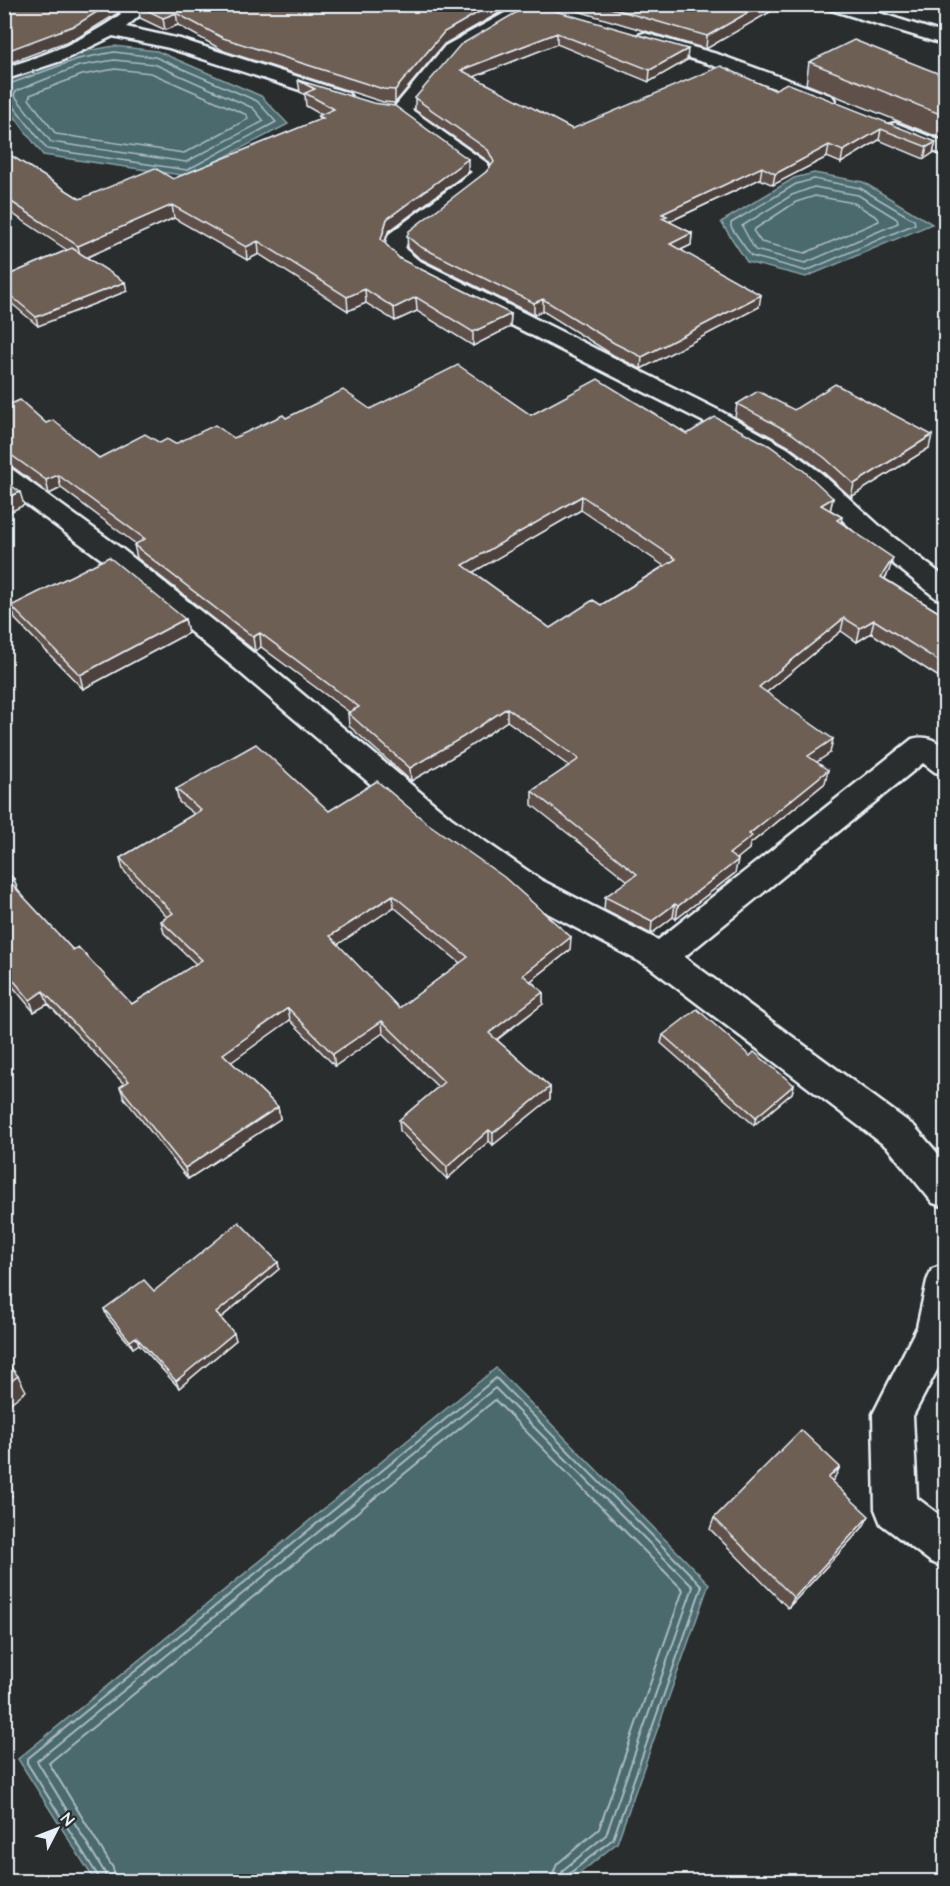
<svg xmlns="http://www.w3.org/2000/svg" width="950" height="1886" font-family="'Architects Daughter',sans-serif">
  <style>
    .water { fill: #4c6a6e; stroke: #8aa0a5; stroke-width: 1.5 }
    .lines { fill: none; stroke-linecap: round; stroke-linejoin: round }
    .shore-far1 { stroke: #aabbc1; stroke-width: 1.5 }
    .shore { stroke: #aabbc1; stroke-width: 2 }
    .minor-casing { stroke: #e8f1f8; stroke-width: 5 }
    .minor { fill: #2a2d2e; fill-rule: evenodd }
    .wall { fill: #5f5149; stroke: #e8f1f8; stroke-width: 1.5; fill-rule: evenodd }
    .shaded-wall { fill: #4d423c; stroke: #e8f1f8; stroke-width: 1.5 }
    .building { fill: #6e5e55; stroke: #e8f1f8; stroke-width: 1.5; fill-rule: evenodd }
  </style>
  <rect width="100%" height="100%" fill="#2a2d2e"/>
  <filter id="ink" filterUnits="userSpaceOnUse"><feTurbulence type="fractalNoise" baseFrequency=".0167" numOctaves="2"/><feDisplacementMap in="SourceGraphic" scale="12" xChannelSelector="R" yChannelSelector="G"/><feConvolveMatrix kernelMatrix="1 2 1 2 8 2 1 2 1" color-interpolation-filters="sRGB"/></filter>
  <g filter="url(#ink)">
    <!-- water -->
    <path class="water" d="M 114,46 L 157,51 L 261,96 L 288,124 L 188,176 L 43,155 L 5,104 L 5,81 L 76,53 Z
      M 814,173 L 863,182 L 932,224 L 806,277 L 747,262 L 721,222 L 794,178 Z
      M 496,1368 L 709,1584 L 617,1843 L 570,1881 L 95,1881 L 18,1759 Z"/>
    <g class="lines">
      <!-- shore-far1 -->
      <path class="shore-far1" d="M 114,60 L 154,64 L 253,108 L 264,121 L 186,162 L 51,142 L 14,95 L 16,91 L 79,66 Z
        M 115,69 L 151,73 L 247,115 L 248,119 L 184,153 L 56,134 L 29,99 L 30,95 L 82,75 Z
        M 4,86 L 78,59 L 114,52 L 155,57 L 257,101 L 276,122 L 187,170 L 47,149 L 12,104 L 4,101
        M 814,179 L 860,188 L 914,220 L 915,224 L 806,271 L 751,256 L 731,227 L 731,223 L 796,184 Z
        M 814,187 L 858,195 L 897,219 L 898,223 L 805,263 L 755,250 L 742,226 L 792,195 Z
        M 815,196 L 854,203 L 878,218 L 879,221 L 805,253 L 761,242 L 754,232 L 755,229 L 796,202 Z"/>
      <!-- shore -->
      <path class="shore" d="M 99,1882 L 98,1876 L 27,1763 L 27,1759 L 496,1378 L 702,1586 L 613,1839 L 569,1874 L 567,1882
        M 107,1882 L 105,1873 L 37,1761 L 495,1388 L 693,1587 L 606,1835 L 563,1870 L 559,1882
        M 116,1882 L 113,1868 L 49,1763 L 495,1400 L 683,1590 L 599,1829 L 557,1864 L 550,1882"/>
      <defs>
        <path id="minor" d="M 114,4 L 132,4 L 140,15 L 126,27 L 180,39 L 348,93 L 351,97 L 348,101 L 334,101 L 169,48 L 113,36 L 61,61 L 4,80 L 4,68 C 46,55 86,40 121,14 Z
          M 521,4 L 544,4 L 459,54 L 412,110 L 487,163 L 492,172 L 485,182 L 407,242 L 405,249 L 418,260 L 720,411 L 787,448 L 821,473 L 883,529 L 946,578 L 946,601 L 936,598 L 865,541 L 803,483 L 769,458 L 702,421 L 402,270 L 383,251 L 389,234 L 472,172 L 391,111 L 445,46 Z
          M 822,4 L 851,4 L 946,34 L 946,45 L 825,8 Z
          M 644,33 L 720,55 L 832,96 L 835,100 L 832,104 L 818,104 L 706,63 L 638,43 L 635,39 L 638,35 Z
          M 895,123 L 946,143 L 946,156 L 888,133 L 885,129 L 888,125 Z
          M 4,467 L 13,470 L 122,549 L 257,656 L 451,818 L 541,880 L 658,940 L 912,739 C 927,735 934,740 946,748 L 946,775 L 935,772 L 923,763 L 684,957 L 914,1126 L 946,1163 L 946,1207 L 933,1203 L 888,1148 L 648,966 L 519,898 L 429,834 L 237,670 L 104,561 L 4,488 Z
          M 946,1264 L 946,1353 L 913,1416 L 917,1498 L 946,1520 L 946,1568 L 931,1562 L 881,1524 L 875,1509 L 873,1414 L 917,1327 L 927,1281 L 932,1269 Z"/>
      </defs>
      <!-- minor casing -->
      <use href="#minor" class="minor-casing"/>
      <!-- minor -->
      <use href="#minor" class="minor"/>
    </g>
    <!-- wall -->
    <path class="wall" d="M 135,4 L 515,4 L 444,44 L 395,103 L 383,102 L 224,51 L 178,25 L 165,30 L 140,18 L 139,10 Z
      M 532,4 L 687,60 L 649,82 L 557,44 L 473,77 L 572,129 L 774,90 L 936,142 L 933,153 L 924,159 L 879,140 L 841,163 L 827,157 L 773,185 L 760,179 L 669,222 L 692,233 L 691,245 L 681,250 L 759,307 L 641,369 L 613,355 L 543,311 L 534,315 L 419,258 L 408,248 L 407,236 L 486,172 L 491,166 L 488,161 L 415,110 L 415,98 Z
      M 554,4 L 780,4 L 780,6 L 706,49 Z
      M 809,62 L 945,76 L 945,140 L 806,84 Z
      M 298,80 L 468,172 L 388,232 L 384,243 L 400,259 L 511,314 L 510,327 L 473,346 L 417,311 L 395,321 L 366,303 L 348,311 L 259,254 L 247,260 L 174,218 L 87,257 L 127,291 L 38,326 L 4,297 L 4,277 L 67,250 L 4,208 L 4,151 L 80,199 L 173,179 L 319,120 L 318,116 L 322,115 L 306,106 L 305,95 L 300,92 Z
      M 737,404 L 794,410 L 929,448 L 851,497 L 822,471 L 788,446 L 735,417 Z
      M 4,407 L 46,423 L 99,458 L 160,443 L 175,444 L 234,438 L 286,418 L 370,409 L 531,415 L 687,434 L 833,498 L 830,510 L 842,517 L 841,523 L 889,571 L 885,579 L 945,616 L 945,681 L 871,633 L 857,642 L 841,631 L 766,693 L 830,753 L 816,762 L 825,783 L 750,844 L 749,849 L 736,859 L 735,873 L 676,919 L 673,917 L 651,934 L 604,910 L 605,897 L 628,881 L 532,805 L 532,791 L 569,766 L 507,721 L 463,751 L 411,781 L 349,726 L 348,713 L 349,712 L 261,647 L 255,651 L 137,558 L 134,545 L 136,544 L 61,488 L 49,494 L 14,468 L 5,465 ZM 581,510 L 664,566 L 601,605 L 550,628 L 473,572 Z
      M 11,606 L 185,619 L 188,633 L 83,689 L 15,619 Z
      M 176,789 L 329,811 L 570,950 L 531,981 L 543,992 L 543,1004 L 497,1040 L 550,1087 L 550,1099 L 493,1145 L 489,1141 L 447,1179 L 400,1131 L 399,1120 L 438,1087 L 383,1033 L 335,1066 L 290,1020 L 231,1062 L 278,1107 L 280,1119 L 188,1179 L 124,1098 L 120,1087 L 124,1084 L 48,1004 L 34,1012 L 4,976 L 4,869 L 14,879 L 17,890 L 73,950 L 132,1004 L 196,964 L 164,933 L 161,921 L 167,917 L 123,870 L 120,858 L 194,814 L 179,802 ZM 394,907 L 460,963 L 399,1008 L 337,944 Z
      M 663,1035 L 750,1056 L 794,1085 L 792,1093 L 754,1125 L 661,1043 Z
      M 278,1262 L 279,1269 L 221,1318 L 236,1340 L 179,1388 L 139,1344 L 133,1348 L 107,1317 L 104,1309 L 154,1291 Z
      M 834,1479 L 831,1481 L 863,1527 L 788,1608 L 710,1529 L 714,1518 Z"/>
    <!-- shaded-wall -->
    <path class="shaded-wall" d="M 110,4 L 116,4 L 118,13 L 79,37 L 4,65 L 4,52 Z
      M 493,4 L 515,4 L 444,44 L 395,103 L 395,90 L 444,32 Z
      M 763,4 L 780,4 L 780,6 L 706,49 L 707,36 Z
      M 176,13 L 178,25 L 165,30 L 163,18 Z
      M 557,33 L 557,44 L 461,82 L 461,70 Z
      M 688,49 L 687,60 L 649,82 L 650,70 Z
      M 881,129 L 879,140 L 841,163 L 843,151 Z
      M 4,130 L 8,143 L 4,145 Z
      M 936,142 L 933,153 L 924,159 L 927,147 Z
      M 829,145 L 827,157 L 773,185 L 775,174 Z
      M 468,159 L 468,172 L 388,232 L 381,253 L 381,239 L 387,219 Z
      M 762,167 L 760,179 L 666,223 L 666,228 L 662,214 Z
      M 172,205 L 174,218 L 81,260 L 78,246 Z
      M 692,233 L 691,245 L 668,256 L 670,244 Z
      M 258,241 L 259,254 L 247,260 L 246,247 Z
      M 125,282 L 127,291 L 38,326 L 36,317 Z
      M 365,289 L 366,303 L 348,311 L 347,297 Z
      M 761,295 L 759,307 L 641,369 L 642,357 Z
      M 416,297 L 417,311 L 395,321 L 394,308 Z
      M 543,299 L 543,311 L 534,315 L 534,303 Z
      M 511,314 L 510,327 L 473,346 L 473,332 Z
      M 932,435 L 929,448 L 851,497 L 854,484 Z
      M 58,475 L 61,488 L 49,494 L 46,480 Z
      M 20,492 L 24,505 L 4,515 L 4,499 Z
      M 582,496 L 581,510 L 463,578 L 463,565 Z
      M 833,498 L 830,511 L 821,505 Z
      M 893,558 L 889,571 L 878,590 L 881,577 Z
      M 844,618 L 841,631 L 756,701 L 759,687 Z
      M 185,619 L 188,633 L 83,689 L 80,675 Z
      M 874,620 L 871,633 L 857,642 L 860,628 Z
      M 260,633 L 261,647 L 255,651 L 253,637 Z
      M 507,708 L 507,721 L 463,751 L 411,781 L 410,768 Z
      M 833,739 L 830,753 L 805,770 L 808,756 Z
      M 828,770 L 825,783 L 750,844 L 749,849 L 727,867 L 729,854 L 749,834 Z
      M 738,860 L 735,873 L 676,919 L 678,906 Z
      M 14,879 L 18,891 L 9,881 Z
      M 393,895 L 394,907 L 331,949 L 330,936 Z
      M 675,904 L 673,917 L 651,934 L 652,921 Z
      M 571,937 L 570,950 L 523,987 L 523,975 Z
      M 43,991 L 48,1004 L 34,1012 L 30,1000 Z
      M 543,992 L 543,1004 L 489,1045 L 489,1033 Z
      M 288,1008 L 290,1020 L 226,1066 L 223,1054 Z
      M 382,1021 L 383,1033 L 335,1066 L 333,1054 Z
      M 794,1085 L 792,1093 L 754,1125 L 756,1117 Z
      M 550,1087 L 550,1099 L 493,1145 L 493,1133 Z
      M 278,1107 L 280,1119 L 188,1179 L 185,1168 Z
      M 489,1130 L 489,1141 L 447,1179 L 447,1167 Z
      M 278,1262 L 279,1269 L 218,1320 L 216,1313 Z
      M 234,1333 L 236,1340 L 179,1388 L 176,1381 Z
      M 136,1337 L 139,1344 L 133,1348 L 130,1341 Z
      M 18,1376 L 26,1391 L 4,1408 L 4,1386 Z
      M 840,1467 L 834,1479 L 823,1490 L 828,1478 Z
      M 4,1484 L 12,1496 L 4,1502 Z
      M 869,1516 L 863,1527 L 788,1608 L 794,1598 Z"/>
    <!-- building -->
    <path class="building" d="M 4,4 L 110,4 L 76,25 L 4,52 Z
      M 139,4 L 493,4 L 444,32 L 395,90 L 383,89 L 223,38 L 176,13 L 163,18 L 138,6 Z
      M 531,4 L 688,49 L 650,70 L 557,33 L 461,70 L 572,129 L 721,66 L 774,90 L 787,83 L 936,142 L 927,147 L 881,129 L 843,151 L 829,145 L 775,174 L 762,167 L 662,214 L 667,216 L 662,218 L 692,233 L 670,244 L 761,295 L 642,357 L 614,343 L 543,299 L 534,303 L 419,246 L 407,236 L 409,231 L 486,172 L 494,162 L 488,150 L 415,98 L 460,45 Z
      M 597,4 L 763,4 L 707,36 Z
      M 854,40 L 945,76 L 945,116 L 809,62 Z
      M 298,80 L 373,103 L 395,106 L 468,159 L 387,219 L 381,239 L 400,259 L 511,314 L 473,332 L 416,297 L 394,308 L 365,289 L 347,297 L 258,241 L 246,247 L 172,205 L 78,246 L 4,197 L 4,151 L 80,199 L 155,168 L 173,179 L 323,118 L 318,116 L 334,109 L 305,93 L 315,89 Z
      M 72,248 L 125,282 L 36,317 L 4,290 L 4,277 Z
      M 458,365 L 531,415 L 598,379 L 687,434 L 715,417 L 770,446 L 804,471 L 833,498 L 821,505 L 842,517 L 837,520 L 893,558 L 881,577 L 945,616 L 945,665 L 874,620 L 860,628 L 844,618 L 759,687 L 833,739 L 808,756 L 828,770 L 749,834 L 752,836 L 729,854 L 738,860 L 678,906 L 675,904 L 652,921 L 605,897 L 637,874 L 532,791 L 579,759 L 507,708 L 463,737 L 410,768 L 348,713 L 359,707 L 260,633 L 253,637 L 134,545 L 145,539 L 58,475 L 46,480 L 11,455 L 4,453 L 4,407 L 20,400 L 46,423 L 53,420 L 99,458 L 145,434 L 160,443 L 167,439 L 175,444 L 215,425 L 234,438 L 283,415 L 286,418 L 343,390 L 370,409 ZM 582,496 L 676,559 L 601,605 L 593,600 L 550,628 L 463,565 Z
      M 835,384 L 932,435 L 854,484 L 825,458 L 791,433 L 737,404 L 758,391 L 794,410 Z
      M 4,480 L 20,492 L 4,499 Z
      M 109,557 L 185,619 L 80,675 L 11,606 Z
      M 256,744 L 329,811 L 377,781 L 427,823 L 504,877 L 571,937 L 523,975 L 543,992 L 489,1033 L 550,1087 L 493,1133 L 489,1130 L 447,1167 L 399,1120 L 444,1082 L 382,1021 L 333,1054 L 288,1008 L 223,1054 L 278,1107 L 185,1168 L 120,1087 L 129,1081 L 43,991 L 30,1000 L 4,969 L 4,869 L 14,879 L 9,881 L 73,950 L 78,947 L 132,1004 L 202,960 L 161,921 L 173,913 L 120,858 L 201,810 L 176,789 ZM 393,895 L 468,957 L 399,1008 L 330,936 Z
      M 697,1009 L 750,1056 L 754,1052 L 794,1085 L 756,1117 L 663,1035 Z
      M 239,1222 L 278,1262 L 216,1313 L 234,1333 L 176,1381 L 136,1337 L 130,1341 L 104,1309 L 144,1280 L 154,1291 Z
      M 4,1359 L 18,1376 L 4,1386 Z
      M 801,1430 L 840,1467 L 828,1478 L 869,1516 L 794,1598 L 714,1518 Z"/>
  </g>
  <!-- margin -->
  <rect width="950" height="1886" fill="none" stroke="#2a2d2e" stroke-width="24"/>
  <rect x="12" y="12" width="926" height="1862" fill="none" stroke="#e8f1f8" stroke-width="2" filter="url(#ink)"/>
  <!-- north arrow -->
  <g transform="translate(57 1829) rotate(48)" stroke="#2a2d2e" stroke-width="4.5" paint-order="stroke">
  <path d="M0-4.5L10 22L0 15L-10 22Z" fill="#e8f1f8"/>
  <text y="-9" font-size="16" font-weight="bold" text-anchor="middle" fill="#e8f1f8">N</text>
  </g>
</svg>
